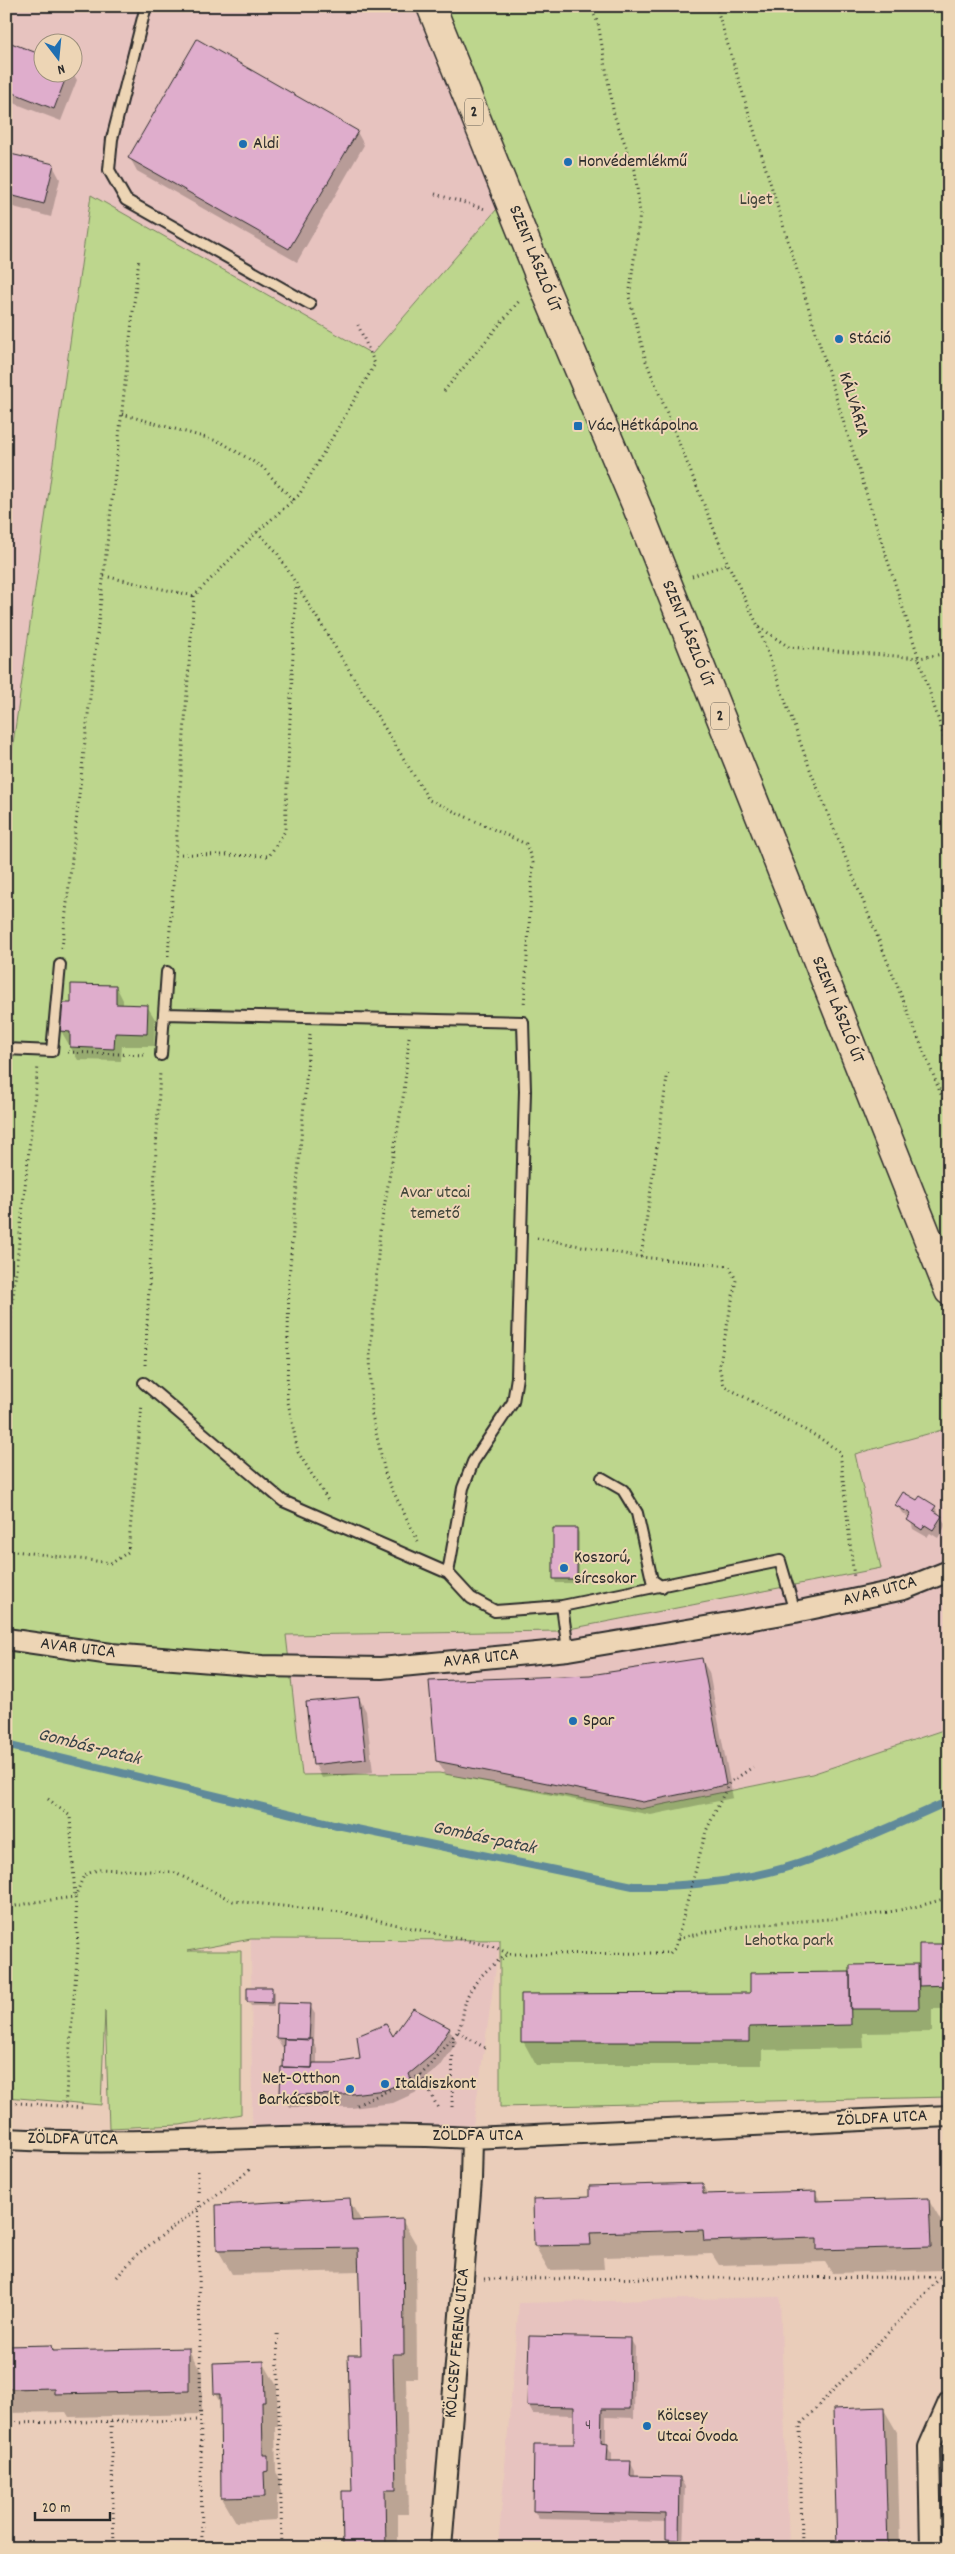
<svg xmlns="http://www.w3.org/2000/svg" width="955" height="2554" font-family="Dekko,sans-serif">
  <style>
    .built { fill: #e7c3bf; fill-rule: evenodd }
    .green { fill: #bdd68d; stroke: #74805c }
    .shadow { fill: #0003 }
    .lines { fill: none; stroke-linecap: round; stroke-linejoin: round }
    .stream { stroke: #608a9a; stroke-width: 8 }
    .building { fill: #dfadcc; stroke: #2b2b2b }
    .lane-casing { stroke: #2b2b2b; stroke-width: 14 }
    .street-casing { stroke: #2b2b2b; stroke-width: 24 }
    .primary-casing { stroke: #2b2b2b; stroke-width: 31 }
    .path { stroke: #2b2b2b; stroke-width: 3; stroke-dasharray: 1 4; stroke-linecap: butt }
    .lane { stroke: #edd5b5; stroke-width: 10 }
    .street { stroke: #edd5b5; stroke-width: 20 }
    .primary { stroke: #edd5b5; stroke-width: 28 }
    .poi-dot { fill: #1f6fb2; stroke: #edd5b5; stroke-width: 2 }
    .labels { text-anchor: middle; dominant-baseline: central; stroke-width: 4; stroke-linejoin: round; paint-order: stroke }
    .number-label { font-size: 15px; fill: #584c53 }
    .shield { fill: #edd5b5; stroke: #655e54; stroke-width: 1 }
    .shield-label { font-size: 16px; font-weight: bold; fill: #2b2b2b }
    .poi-label { font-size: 18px; fill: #2b2b2b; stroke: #edd5b5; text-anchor: start }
    .park-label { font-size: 18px; fill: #41453a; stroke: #edd5b5 }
    .street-label { font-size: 18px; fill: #2b2b2b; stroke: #edd5b5 }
    .water-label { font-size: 19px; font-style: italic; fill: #384347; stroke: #edd5b5 }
  </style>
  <rect width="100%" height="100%" fill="#eacdba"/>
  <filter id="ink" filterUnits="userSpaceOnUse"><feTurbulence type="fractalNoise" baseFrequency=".02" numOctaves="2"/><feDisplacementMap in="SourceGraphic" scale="10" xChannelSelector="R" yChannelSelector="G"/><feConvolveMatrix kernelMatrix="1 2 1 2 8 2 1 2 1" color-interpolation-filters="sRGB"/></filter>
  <g filter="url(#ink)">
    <!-- built -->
    <path class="built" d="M 6,6 L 422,6 L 503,202 L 372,354 L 91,196 L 6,793 ZM 42,42 L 72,42 L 72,72 L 42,72 Z
      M 949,1428 L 949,1728 L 812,1774 L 641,1809 L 439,1773 L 302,1776 L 286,1635 L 559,1631 L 881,1567 L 855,1454 Z
      M 251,1939 L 500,1940 L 473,2125 L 252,2127 Z
      M 780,2297 L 789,2548 L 498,2548 L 519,2303 Z"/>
    <!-- green -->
    <path class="green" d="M 422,6 L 949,6 L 949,1428 L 855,1454 L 881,1568 L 559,1631 L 286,1635 L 302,1775 L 439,1773 L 641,1809 L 812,1774 L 949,1728 L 949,2097 L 500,2107 L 500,1940 L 251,1939 L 187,1951 L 241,1951 L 241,2114 L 180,2125 L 109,2128 L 105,2011 L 101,2105 L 6,2097 L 6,793 L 91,195 L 372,354 L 503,202 Z"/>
    <!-- shadow -->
    <path class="shadow" d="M 6,42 L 42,57 L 42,72 L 72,72 L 77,80 L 61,121 L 6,100 Z
      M 357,132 L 364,145 L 297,262 L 137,171 L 130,158 Z
      M 6,154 L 53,166 L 60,179 L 51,217 L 6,205 Z
      M 116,986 L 123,1000 L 123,1006 L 147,1006 L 155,1019 L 154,1046 L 122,1046 L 121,1061 L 78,1060 L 61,1031 Z
      M 917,1502 L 935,1507 L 946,1525 L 938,1538 L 930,1533 L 927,1537 L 913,1529 L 910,1518 L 902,1513 L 897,1505 Z
      M 577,1529 L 579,1533 L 579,1583 L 556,1583 L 554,1579 Z
      M 701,1659 L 709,1672 L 733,1798 L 651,1815 L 445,1774 L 438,1761 L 590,1676 Z
      M 359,1698 L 366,1711 L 373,1772 L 322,1778 L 315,1765 Z
      M 949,1945 L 949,2009 L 932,2009 L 932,2032 L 863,2033 L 864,2048 L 762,2050 L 762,2065 L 536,2065 L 523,2041 L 851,1973 L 851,1966 L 920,1966 Z
      M 271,1988 L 274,1992 L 274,2006 L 251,2006 L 248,2002 Z
      M 310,2006 L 315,2014 L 314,2043 L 317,2049 L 317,2064 L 334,2064 L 361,2060 L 393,2038 L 449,2029 L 457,2042 L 440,2067 L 415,2087 L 417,2092 L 393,2103 L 352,2108 L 289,2107 L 282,2094 L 286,2069 L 285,2047 L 282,2047 L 277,2038 Z
      M 702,2184 L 708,2195 L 815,2192 L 821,2202 L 928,2199 L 942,2223 L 944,2270 L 832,2273 L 825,2262 L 719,2265 L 712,2254 L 603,2257 L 604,2269 L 549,2270 L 535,2246 L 534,2200 L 590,2198 Z
      M 349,2200 L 362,2222 L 402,2220 L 416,2244 L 417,2378 L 406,2378 L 409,2514 L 398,2514 L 398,2548 L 345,2548 L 353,2493 L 362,2357 L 360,2271 L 232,2274 L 218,2250 Z
      M 6,2210 L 7,2212 L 8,2240 L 6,2240 Z
      M 6,2257 L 9,2262 L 10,2288 L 6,2288 Z
      M 630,2339 L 635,2347 L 634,2418 L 606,2417 L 606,2445 L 612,2454 L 612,2462 L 630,2462 L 635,2471 L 635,2478 L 680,2478 L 685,2487 L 683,2548 L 672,2548 L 667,2539 L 667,2522 L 539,2519 L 534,2511 L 575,2446 L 575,2415 L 533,2414 L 528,2405 Z
      M 52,2346 L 55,2352 L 188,2349 L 202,2373 L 202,2414 L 69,2417 L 66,2412 L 6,2413 L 6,2347 Z
      M 263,2362 L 277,2386 L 278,2426 L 275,2426 L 276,2472 L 281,2480 L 281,2495 L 277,2495 L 277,2520 L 236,2522 L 222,2498 L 221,2404 L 215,2394 Z
      M 883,2408 L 897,2432 L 900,2548 L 838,2548 Z"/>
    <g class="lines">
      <!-- stream -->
      <path class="stream" d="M 6,1745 L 337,1825 L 633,1886 C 693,1887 755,1880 812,1859 C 859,1842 904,1821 949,1801"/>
    </g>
    <!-- building -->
    <path class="building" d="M 197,39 L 358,131 L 289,249 L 128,158 Z
      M 6,41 L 42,55 L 42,72 L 68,72 L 54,109 L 6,90 Z
      M 6,153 L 54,164 L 44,204 L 6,194 Z
      M 71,984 L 116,985 L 116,1004 L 148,1005 L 147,1034 L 115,1033 L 114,1049 L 70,1047 L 70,1032 L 60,1031 L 61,1003 L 71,1003 Z
      M 903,1492 L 917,1500 L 920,1496 L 936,1506 L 933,1510 L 942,1516 L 933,1530 L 925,1525 L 922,1530 L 907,1520 L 911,1514 L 895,1505 Z
      M 553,1528 L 577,1528 L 577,1579 L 553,1579 Z
      M 702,1658 L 726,1785 L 643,1802 L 436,1761 L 429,1681 L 590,1675 Z
      M 359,1697 L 366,1759 L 313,1765 L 306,1702 Z
      M 919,1944 L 949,1944 L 949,1985 L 919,1986 Z
      M 918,1964 L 919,2009 L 850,2009 L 850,1965 Z
      M 850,1972 L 851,2025 L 749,2027 L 749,2042 L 521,2042 L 521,1994 L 750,1993 L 750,1973 Z
      M 247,1987 L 272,1987 L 272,2003 L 247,2002 Z
      M 277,2003 L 311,2004 L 309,2040 L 276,2038 Z
      M 413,2008 L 450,2028 L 433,2054 L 409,2074 L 411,2079 L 385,2090 L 344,2095 L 280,2094 L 281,2067 L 312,2068 L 313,2063 L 334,2063 L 360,2059 L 357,2036 L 386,2024 L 393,2036 Z
      M 284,2039 L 313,2039 L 312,2068 L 283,2067 Z
      M 703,2183 L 703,2194 L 816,2191 L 816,2201 L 929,2198 L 931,2247 L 817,2250 L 817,2238 L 704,2241 L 703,2230 L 590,2233 L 591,2245 L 534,2246 L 533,2199 L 589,2197 L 589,2186 Z
      M 350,2198 L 352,2221 L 403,2219 L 404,2354 L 393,2354 L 396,2490 L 385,2490 L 386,2548 L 343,2548 L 342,2491 L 352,2491 L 348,2355 L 361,2355 L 358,2248 L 217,2250 L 216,2205 Z
      M 529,2336 L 631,2338 L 630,2409 L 602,2409 L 601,2443 L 608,2444 L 607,2461 L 631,2461 L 630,2476 L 680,2477 L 679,2540 L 666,2539 L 666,2514 L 533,2511 L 534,2444 L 574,2444 L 574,2407 L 527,2406 Z
      M 52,2345 L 53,2351 L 189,2348 L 189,2391 L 54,2394 L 54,2388 L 6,2389 L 6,2346 Z
      M 264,2361 L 265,2402 L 262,2402 L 263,2455 L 268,2455 L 268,2471 L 264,2472 L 265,2497 L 221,2498 L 220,2394 L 214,2394 L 213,2363 Z
      M 884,2407 L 888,2548 L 837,2548 L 833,2409 Z"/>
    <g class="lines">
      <defs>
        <path id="lane" d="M 146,6 L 112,139 L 109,170 L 126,200 L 310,304
          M 164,1014 L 523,1022 L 525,1091 L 517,1377 L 513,1402 L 473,1462 L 463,1488 L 448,1573
          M 6,1049 L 52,1051 L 60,965
          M 161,1055 L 167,972
          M 144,1383 L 283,1501 L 448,1573 L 471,1598 L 495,1611 L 562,1606 L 780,1561 L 795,1612
          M 602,1478 L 623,1490 L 637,1513 L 652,1580 L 662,1587
          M 562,1606 L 568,1650"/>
        <path id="street" d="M 6,1639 L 111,1654 L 262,1666 L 381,1668 L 568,1650 L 795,1612 L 904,1589 L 949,1571
          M 6,2139 C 162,2148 317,2129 472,2138 L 949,2116
          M 441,2548 L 471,2180 L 472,2138
          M 931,2548 L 929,2447 L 949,2402"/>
        <path id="primary" d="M 431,6 L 540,277 L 637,507 L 949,1291"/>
      </defs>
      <!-- lane casing -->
      <use href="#lane" class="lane-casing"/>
      <!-- street casing -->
      <use href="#street" class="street-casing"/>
      <!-- primary casing -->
      <use href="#primary" class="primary-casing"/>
      <!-- path -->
      <path class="path" d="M 590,6 L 598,23 L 614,115 L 635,170 L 640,214 L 629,297 L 646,361 L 728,564 L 758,626 L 811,772 L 949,1114
        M 716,6 L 842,417 L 949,753
        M 435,194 L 485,209
        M 444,391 L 520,300
        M 122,414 L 221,442 L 262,467 L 293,500
        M 257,532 L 276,551 L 429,800 L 526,844 L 533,863 L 524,1006
        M 104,576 L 194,596
        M 692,576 L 728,564
        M 759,627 L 789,647 L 919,658 L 949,653
        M 176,854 L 269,856 L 285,831 L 296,586
        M 62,948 L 139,258
        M 168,956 L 194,596 L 257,532 L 299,495 L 375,364 L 358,325
        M 310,1034 L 289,1278 L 287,1397 L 298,1452 L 329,1502
        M 409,1037 L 404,1092 L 380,1231 L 370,1354 L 372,1415 L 386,1477 L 418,1541
        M 68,1052 L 144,1055
        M 537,1238 L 641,1257 L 729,1266 L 736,1280 L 719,1367 L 724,1386 L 818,1437 L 840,1452 L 854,1578
        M 641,1257 L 668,1071
        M 6,1363 L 38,1066
        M 145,1365 L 160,1072
        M 6,1550 L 112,1563 L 128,1552 L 142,1404
        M 48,1799 L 70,1816 L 78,1947 L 65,2107
        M 6,1908 L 35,1902 L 75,1897 L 84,1875 L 100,1869 L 173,1872 L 233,1901 L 341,1912 L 495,1947 L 509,1954
        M 678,1939 C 765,1914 860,1928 949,1897
        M 458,2032 L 487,2049
        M 421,2075 L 438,2108
        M 6,2102 L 85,2108
        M 357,2105 L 421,2075 L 452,2038
        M 452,2107 L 453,2037 C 464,2027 462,2010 467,1997 C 476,1978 492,1964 509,1954 L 670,1953 L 675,1948 L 706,1831 L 729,1783 L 753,1767
        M 198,2171 L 202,2548
        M 117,2277 L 136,2255 L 251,2169
        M 484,2279 L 949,2277
        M 277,2329 L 282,2548
        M 111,2422 L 114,2548
        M 6,2423 L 200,2420
        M 8,2423 L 9,2454
        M 674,2539 L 674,2548
        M 802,2548 L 800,2425 L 940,2278"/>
      <!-- lane -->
      <use href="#lane" class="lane"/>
      <!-- street -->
      <use href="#street" class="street"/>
      <!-- primary -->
      <use href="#primary" class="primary"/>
    </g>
  </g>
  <!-- markers -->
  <g class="poi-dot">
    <circle cx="243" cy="144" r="5"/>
    <circle cx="568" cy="162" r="5"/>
    <circle cx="839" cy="339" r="5"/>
    <rect x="573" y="421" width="10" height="10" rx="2.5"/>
    <circle cx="564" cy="1568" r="5"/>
    <circle cx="573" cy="1721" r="5"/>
    <circle cx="385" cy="2084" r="5"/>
    <circle cx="350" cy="2089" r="5"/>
    <circle cx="647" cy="2426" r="5"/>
  </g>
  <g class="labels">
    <!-- number labels -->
    <g class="number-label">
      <text x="588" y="2426">4</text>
    </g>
    <!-- shield labels -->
    <g class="shield">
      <rect x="465" y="98.5" width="18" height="27" rx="4"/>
      <rect x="711" y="702.5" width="18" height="27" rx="4"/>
    </g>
    <g class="shield-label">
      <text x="474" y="112">2</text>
      <text x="720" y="716">2</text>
    </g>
    <!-- poi labels -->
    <g class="poi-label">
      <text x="253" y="144">Aldi</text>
      <text x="578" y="162">Honvédemlékmű</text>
      <text x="849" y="339">Stáció</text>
      <text x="588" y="426">Vác, Hétkápolna</text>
      <text x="574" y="1558">Koszorú,<tspan x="574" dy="21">sírcsokor</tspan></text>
      <text x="583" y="1721">Spar</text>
      <text x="340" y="2079" text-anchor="end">Net-Otthon<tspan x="340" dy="21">Barkácsbolt</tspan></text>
      <text x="395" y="2084">Italdiszkont</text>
      <text x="657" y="2416">Kölcsey<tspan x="657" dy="21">Utcai Óvoda</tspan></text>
    </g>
    <!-- park labels -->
    <g class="park-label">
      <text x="756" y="200">Liget</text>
      <text x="435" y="1193">Avar utcai<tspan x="435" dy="21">temető</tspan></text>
      <text x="789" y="1941">Lehotka park</text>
    </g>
    <!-- street labels -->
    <g class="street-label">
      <text transform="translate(534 259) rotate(68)">SZENT LÁSZLÓ ÚT</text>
      <text transform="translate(853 405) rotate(73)">KÁLVÁRIA</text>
      <text transform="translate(687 634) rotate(68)">SZENT LÁSZLÓ ÚT</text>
      <text transform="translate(837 1010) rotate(68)">SZENT LÁSZLÓ ÚT</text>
      <text transform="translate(880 1592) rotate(-15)">AVAR UTCA</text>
      <text transform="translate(78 1649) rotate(7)">AVAR UTCA</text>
      <text transform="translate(481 1659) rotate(-6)">AVAR UTCA</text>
      <text transform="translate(882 2119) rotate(-3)">ZÖLDFA UTCA</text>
      <text x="478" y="2136">ZÖLDFA UTCA</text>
      <text transform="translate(73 2140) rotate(1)">ZÖLDFA UTCA</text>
      <text transform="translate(458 2343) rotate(-85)">KÖLCSEY FERENC UTCA</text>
    </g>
    <!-- water labels -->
    <g class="water-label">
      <text transform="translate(89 1748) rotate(14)">Gombás-patak</text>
      <text transform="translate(484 1839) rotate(12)">Gombás-patak</text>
    </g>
  </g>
  <!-- margin -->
  <rect width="955" height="2554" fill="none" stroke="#edd5b5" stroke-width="25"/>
  <rect x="12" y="12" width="930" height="2529" fill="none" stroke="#2b2b2b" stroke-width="2" filter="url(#ink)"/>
  <!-- north arrow -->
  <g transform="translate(58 58) rotate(164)"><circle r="24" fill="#edd5b5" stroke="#9f917e"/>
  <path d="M0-4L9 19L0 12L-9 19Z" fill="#1f6fb2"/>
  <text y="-8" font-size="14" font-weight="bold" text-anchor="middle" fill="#2b2b2b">N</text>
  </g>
  <!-- scale -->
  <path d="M35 2512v8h75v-8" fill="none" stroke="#2b2b2b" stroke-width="2.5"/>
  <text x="42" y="2512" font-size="15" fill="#2b2b2b" stroke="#edd5b5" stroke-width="4" paint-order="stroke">20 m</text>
</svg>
